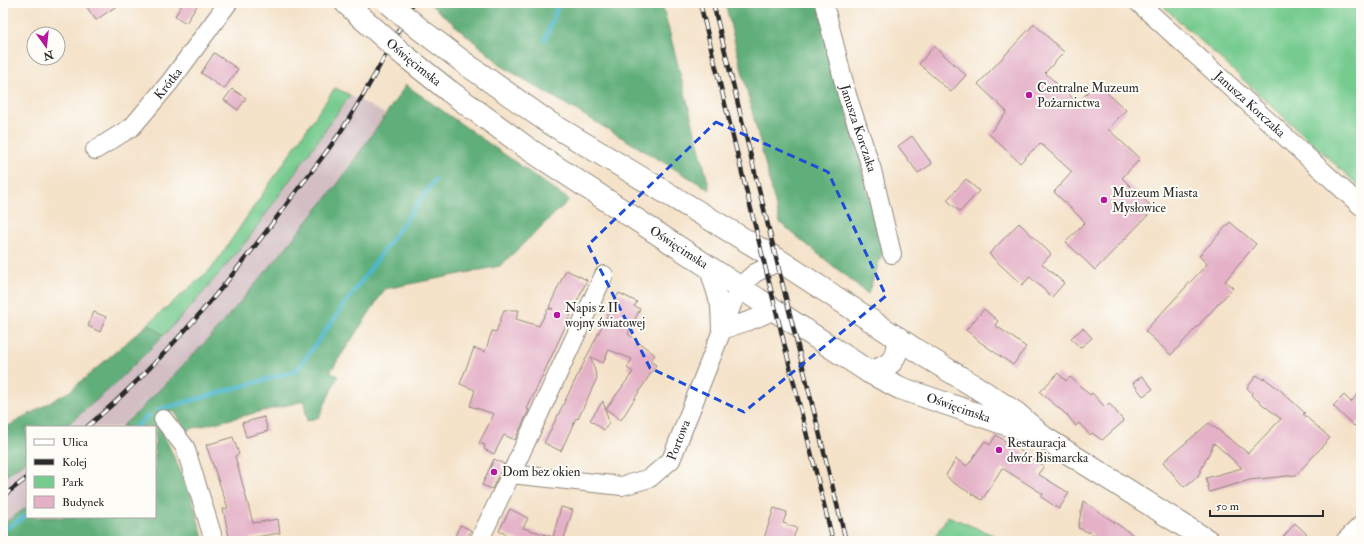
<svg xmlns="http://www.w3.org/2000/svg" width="1364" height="544" font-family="'IM FELL Double Pica',serif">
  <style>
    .industrial { fill: #d2bec3 }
    .green { fill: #76cb8f; stroke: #507b5d }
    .forest { fill: #60af7a; stroke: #466d52 }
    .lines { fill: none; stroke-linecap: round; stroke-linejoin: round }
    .stream { stroke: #4db7ca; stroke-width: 4.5 }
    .building { fill: #e4b1c7 }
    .minor-casing { stroke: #90867a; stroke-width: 20 }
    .major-casing { stroke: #90867a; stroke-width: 24 }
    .minor { stroke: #fff; stroke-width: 18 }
    .major { stroke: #fff; stroke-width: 22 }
    .rail-casing { stroke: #2b2b2b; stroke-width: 4.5 }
    .rail { stroke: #fdfcf7; stroke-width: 3; stroke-dasharray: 9; stroke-linecap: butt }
    .major-bridge-casing { stroke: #90867a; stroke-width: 24; stroke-linecap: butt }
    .major-bridge { stroke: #fff; stroke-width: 22 }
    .marked { fill: none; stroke: #1d4ed8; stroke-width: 3; stroke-dasharray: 8 5; stroke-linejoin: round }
    .poi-dot { fill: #b5179e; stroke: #fdfcf7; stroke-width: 1.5 }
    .labels { text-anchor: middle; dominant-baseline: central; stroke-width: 4; stroke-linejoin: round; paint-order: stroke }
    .street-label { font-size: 13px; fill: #2b2b2b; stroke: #fdfcf7 }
    .poi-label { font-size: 13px; fill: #2b2b2b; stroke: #fdfcf7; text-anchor: start }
  </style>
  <rect width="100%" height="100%" fill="#fdfcf7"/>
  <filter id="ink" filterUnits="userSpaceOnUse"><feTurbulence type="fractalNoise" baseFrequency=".025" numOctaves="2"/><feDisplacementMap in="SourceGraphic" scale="8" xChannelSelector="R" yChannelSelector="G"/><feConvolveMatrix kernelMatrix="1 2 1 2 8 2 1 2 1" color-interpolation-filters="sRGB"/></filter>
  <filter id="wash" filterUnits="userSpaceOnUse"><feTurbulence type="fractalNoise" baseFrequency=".012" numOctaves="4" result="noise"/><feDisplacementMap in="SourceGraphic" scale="16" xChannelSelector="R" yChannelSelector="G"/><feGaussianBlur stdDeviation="0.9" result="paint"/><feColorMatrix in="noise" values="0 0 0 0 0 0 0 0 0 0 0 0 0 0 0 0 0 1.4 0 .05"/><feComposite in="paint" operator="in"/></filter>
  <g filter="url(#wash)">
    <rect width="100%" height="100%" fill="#f4e2c9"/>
    <!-- industrial -->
    <path class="industrial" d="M 350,95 L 385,114 L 337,185 L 279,256 L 212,335 L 138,412 L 121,427 L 66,427 L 113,386 L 194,303 L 248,238 Z
      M 27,460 L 27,507 L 3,524 L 3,478 Z"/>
    <!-- green -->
    <path class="green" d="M 1164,3 L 1361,3 L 1361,188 L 1164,7 Z
      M 335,88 L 350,95 L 248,239 L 194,303 L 164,335 L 148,324 L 212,268 Z
      M 948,516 L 1007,541 L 932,541 Z"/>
    <!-- forest -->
    <path class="forest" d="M 429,3 L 662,3 L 710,190 L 505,68 Z
      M 725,3 L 819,3 L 883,251 L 868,294 L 780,223 Z
      M 406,85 L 569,200 L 500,266 L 385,289 L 330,372 L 338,376 L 319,417 L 307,421 L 304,401 L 186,430 L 174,411 L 155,416 L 190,492 L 204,541 L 3,541 L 3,524 L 27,507 L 27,517 L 155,517 L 155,427 L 121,427 L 138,412 L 212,335 L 279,256 L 337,185 Z
      M 148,324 L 164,335 L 113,386 L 65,427 L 27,427 L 27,460 L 3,478 L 3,429 L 70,391 Z"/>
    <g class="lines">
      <!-- stream -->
      <path class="stream" d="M 545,40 L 559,3
        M 158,410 L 296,371 L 435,180
        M 135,427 L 149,415
        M 3,531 L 27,515"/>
    </g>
    <g id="blocks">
      <!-- building -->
      <path class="building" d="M 84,3 L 121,3 L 96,20 Z
        M 183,3 L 199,3 L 186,23 L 175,16 Z
        M 1034,24 L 1064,52 L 1045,73 L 1078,103 L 1096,83 L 1126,110 L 1108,129 L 1140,159 L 1122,178 L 1154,209 L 1095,270 L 1066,242 L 1085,222 L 1054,192 L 1072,172 L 1040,143 L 1020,163 L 989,134 L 1007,112 L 978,84 Z
        M 934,46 L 966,75 L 951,92 L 919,64 Z
        M 214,53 L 238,69 L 224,89 L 201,73 Z
        M 232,89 L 246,98 L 238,110 L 224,100 Z
        M 912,136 L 932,164 L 918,173 L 898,146 Z
        M 966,179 L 979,191 L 960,212 L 947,200 Z
        M 1230,222 L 1256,244 L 1225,281 L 1233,288 L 1171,355 L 1145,331 L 1207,264 L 1199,256 Z
        M 1019,223 L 1051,254 L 1042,264 L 1064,283 L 1052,297 L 1030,277 L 1022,285 L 989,254 Z
        M 566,270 L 587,280 L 527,409 L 529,410 L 515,440 L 504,435 L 494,454 L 484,449 L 485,445 L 479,443 L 494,414 L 470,406 L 475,390 L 460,384 L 474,348 L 485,352 L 492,331 L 496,332 L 504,310 L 519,310 L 516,319 L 539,326 L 548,309 L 553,309 L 549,307 Z
        M 619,293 L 637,302 L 634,306 L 640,309 L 628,334 L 655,355 L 650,361 L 656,365 L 621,420 L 606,409 L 633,372 L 627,368 L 632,359 L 609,350 L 603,363 L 591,357 L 597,378 L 578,419 L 576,418 L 561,451 L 544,443 L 609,312 L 607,311 Z
        M 984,309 L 998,321 L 995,325 L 1026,347 L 1013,365 L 980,342 L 966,330 Z
        M 94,312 L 106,317 L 100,332 L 88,326 Z
        M 1083,328 L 1092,338 L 1080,348 L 1071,338 Z
        M 1058,373 L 1066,381 L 1070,377 L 1090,395 L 1092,393 L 1105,407 L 1109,403 L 1124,421 L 1102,440 L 1092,433 L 1090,435 L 1079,423 L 1076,426 L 1068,416 L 1040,392 Z
        M 1257,375 L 1263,380 L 1264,378 L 1280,390 L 1305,413 L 1303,414 L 1330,438 L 1296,475 L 1250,480 L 1209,492 L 1206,478 L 1242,468 L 1214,443 L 1198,476 L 1184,487 L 1163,462 L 1209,423 L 1248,453 L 1281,419 L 1251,395 L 1252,393 L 1247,388 Z
        M 1142,376 L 1153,389 L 1143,396 L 1133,383 Z
        M 1361,391 L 1361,419 L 1354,426 L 1333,406 L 1344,395 L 1351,402 Z
        M 603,401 L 609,423 L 604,430 L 590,420 Z
        M 264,417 L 268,431 L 246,437 L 242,423 Z
        M 996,435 L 1044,466 L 1038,474 L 1069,493 L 1059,509 L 1041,497 L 1043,494 L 1002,468 L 982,500 L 952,482 L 946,475 L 956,459 L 967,466 L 985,441 L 990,445 Z
        M 233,437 L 239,454 L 235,456 L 253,523 L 278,519 L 280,533 L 250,538 L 250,541 L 230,541 L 223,509 L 228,508 L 206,445 Z
        M 494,459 L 504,464 L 492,489 L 482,485 Z
        M 1083,501 L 1123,528 L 1142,541 L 1090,541 L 1093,534 L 1078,528 Z
        M 561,507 L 573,510 L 563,541 L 520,541 L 499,531 L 510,509 L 528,518 L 523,528 L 553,537 Z
        M 774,508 L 787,512 L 783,523 L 797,528 L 792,541 L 763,541 Z
        M 1295,523 L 1314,541 L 1280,541 Z
        M 460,525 L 471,530 L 466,541 L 453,541 Z"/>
    </g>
  </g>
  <g filter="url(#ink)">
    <use href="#blocks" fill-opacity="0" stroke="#90867a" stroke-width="1"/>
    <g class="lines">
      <defs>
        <g id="minor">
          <path id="s1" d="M 824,3 L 847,95 L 872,170 L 892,254"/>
          <path id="s2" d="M 1139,3 L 1361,206"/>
          <path id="s3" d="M 95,150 L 132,127 L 170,82 L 228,3"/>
          <path d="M 708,266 L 720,305 L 721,331 C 738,323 758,320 773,310"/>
          <path d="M 163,419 L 185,447 L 212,534 L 213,541"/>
          <path d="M 511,474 L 604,275"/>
          <path id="s4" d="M 479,541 L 511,474 L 622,486 L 650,478 L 671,460 L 739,287 L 755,273 L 780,261"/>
          <path d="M 1345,541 L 1361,525"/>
        </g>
        <g id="major">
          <path d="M 346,3 L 362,18"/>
          <path d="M 466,64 L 548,122 L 780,261 L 922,354 L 976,387 L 1016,413 L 1043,437 L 1208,541"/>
          <path id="s5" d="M 449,91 L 527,148 L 869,372 L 900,388 L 1032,433"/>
          <path d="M 869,372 C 891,367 897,361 898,338"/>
        </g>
      </defs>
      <!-- minor casing -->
      <use href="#minor" class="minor-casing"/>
      <!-- major casing -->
      <use href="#major" class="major-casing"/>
      <!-- minor -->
      <use href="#minor" class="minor"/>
      <!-- major -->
      <use href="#major" class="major"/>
      <defs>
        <path id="rail" d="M 700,3 L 833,541
          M 713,3 L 846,541
          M 87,427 C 163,362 227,285 286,205 C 303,182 321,160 337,137 C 366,94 389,48 413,3
          M 3,496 L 27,478"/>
      </defs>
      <!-- rail casing -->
      <use href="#rail" class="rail-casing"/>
      <!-- rail -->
      <use href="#rail" class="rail"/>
      <defs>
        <g id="major-bridge">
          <path d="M 389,3 L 421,30 L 466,64"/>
          <path id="s6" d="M 362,18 L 405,56 L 449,91"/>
        </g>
      </defs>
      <!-- major-bridge casing -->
      <use href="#major-bridge" class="major-bridge-casing"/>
      <!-- major-bridge -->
      <use href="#major-bridge" class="major-bridge"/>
    </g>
  </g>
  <!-- marked area -->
  <path class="marked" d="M 716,122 L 828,172 L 886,296 L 744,412 L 650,368 L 588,245 Z"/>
  <!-- markers -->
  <g class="poi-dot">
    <circle cx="1029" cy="95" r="4"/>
    <circle cx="1104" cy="200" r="4"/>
    <circle cx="557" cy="315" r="4"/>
    <circle cx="999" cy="450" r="4"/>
    <circle cx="494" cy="472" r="4"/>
  </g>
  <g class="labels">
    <!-- street labels -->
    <g class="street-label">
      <text stroke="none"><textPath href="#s6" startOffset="68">Oświęcimska</textPath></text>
      <text stroke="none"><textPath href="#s3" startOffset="100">Krótka</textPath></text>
      <text stroke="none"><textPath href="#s2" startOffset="150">Janusza Korczaka</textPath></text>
      <text stroke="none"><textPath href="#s1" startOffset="130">Janusza Korczaka</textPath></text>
      <text stroke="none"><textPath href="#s5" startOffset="278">Oświęcimska</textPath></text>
      <text stroke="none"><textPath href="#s5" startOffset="602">Oświęcimska</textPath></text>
      <text stroke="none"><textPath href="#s4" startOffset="264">Portowa</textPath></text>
    </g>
    <!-- poi labels -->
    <g class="poi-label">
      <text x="1037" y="88">Centralne Muzeum<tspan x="1037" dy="15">Pożarnictwa</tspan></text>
      <text x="1112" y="193">Muzeum Miasta<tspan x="1112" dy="15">Mysłowice</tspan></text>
      <text x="565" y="308">Napis z II<tspan x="565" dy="15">wojny światowej</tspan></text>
      <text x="1007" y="443">Restauracja<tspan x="1007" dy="15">dwór Bismarcka</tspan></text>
      <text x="502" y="472">Dom bez okien</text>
    </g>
  </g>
  <!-- margin -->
  <rect width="1364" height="544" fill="none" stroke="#fdfcf7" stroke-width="16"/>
  <!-- legend -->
  <rect x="26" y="426" width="130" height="92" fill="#fdfcf7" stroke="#a9a8a5"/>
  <rect x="34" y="439" width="20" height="6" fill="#ffffff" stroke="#a9a8a5"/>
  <text x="62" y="446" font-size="12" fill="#2b2b2b">Ulica</text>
  <rect x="34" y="459" width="20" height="6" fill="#2b2b2b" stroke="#a9a8a5"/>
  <text x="62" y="466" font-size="12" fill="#2b2b2b">Kolej</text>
  <rect x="34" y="476" width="20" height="12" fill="#76cb8f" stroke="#a9a8a5"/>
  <text x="62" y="486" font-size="12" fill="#2b2b2b">Park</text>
  <rect x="34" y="496" width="20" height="12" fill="#e4b1c7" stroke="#a9a8a5"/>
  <text x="62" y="506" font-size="12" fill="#2b2b2b">Budynek</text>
  <!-- north arrow -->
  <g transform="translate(46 46) rotate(165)"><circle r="19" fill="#fdfcf7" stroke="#a9a8a5"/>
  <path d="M0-3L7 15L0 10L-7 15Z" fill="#b5179e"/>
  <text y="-6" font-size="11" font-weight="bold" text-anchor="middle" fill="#2b2b2b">N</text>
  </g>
  <!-- scale -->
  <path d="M1210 510v6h113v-6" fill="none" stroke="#2b2b2b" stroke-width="2"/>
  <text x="1216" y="510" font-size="12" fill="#2b2b2b" stroke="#fdfcf7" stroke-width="3" paint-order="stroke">50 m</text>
</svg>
